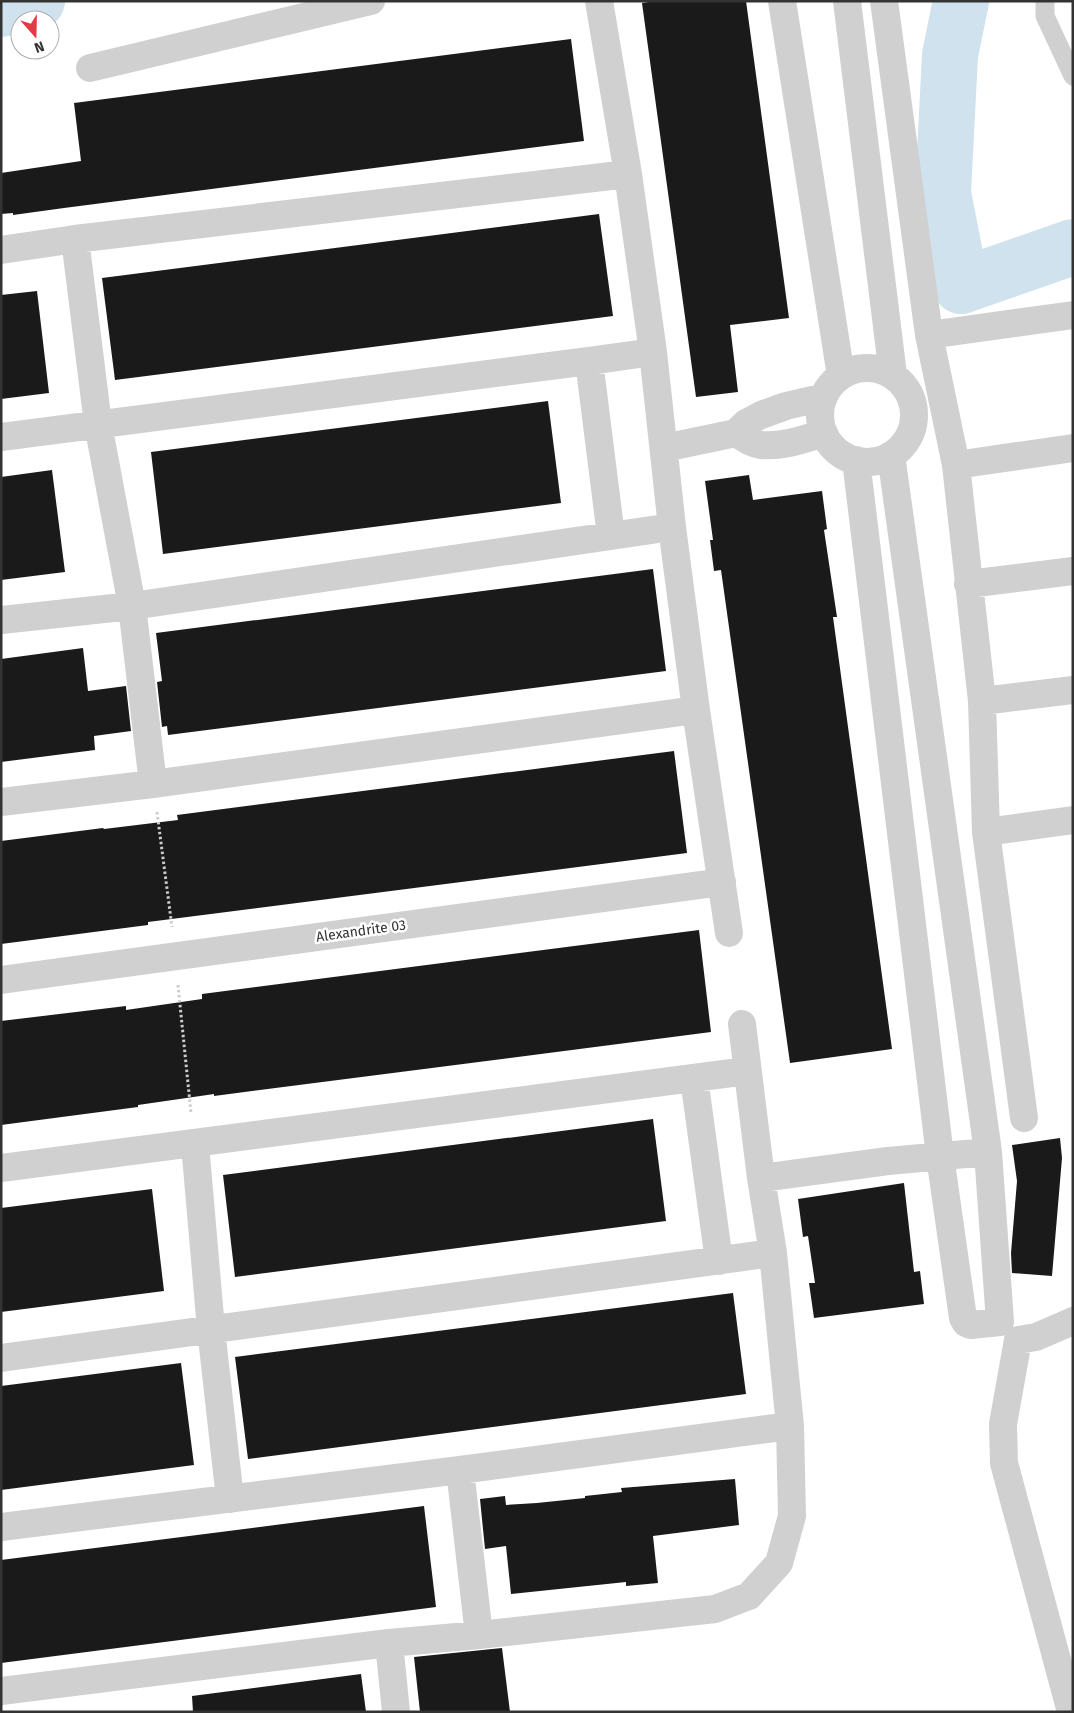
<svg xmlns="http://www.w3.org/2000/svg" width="1074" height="1713" font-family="'Fira Sans',sans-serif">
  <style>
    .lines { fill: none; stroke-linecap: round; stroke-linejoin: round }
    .river { stroke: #cfe2ee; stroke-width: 56 }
    .building { fill: #1a1a1a }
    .path { stroke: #cdcdcd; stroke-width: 3; stroke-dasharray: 2.5 2.5; stroke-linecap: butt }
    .service { stroke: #d0d0d0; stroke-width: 19 }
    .minor { stroke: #d0d0d0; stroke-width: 28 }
    .labels { text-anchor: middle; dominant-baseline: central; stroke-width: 5; stroke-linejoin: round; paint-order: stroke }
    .street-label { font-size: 14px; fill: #333; stroke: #fff }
  </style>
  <rect width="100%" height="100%" fill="#fff"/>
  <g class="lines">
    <!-- river -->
    <path class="river" d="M 961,1 L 950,55 L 943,193 L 961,286 L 1073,247
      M 1,9 L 37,1"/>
  </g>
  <!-- building -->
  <path class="building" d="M 655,1 L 746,1 L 789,318 L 730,325 L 738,392 L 696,397 L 642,3 Z
    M 571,39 L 584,141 L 64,208 L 13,215 L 13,213 L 1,214 L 1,173 L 81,161 L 74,103 Z
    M 599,214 L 613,316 L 115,380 L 102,278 Z
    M 37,291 L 49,393 L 1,399 L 1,295 Z
    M 548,401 L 561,503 L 163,554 L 151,452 Z
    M 52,470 L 65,572 L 1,580 L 1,477 Z
    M 749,475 L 753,500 L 822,491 L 827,529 L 824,530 L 837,617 L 833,617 L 892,1049 L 790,1063 L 721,570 L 714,571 L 710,540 L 713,540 L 705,481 Z
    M 653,569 L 666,671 L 168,735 L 167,726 L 162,727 L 157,682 L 162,681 L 156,633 Z
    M 83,648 L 88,691 L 126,686 L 131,731 L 94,736 L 95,750 L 1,762 L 1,659 Z
    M 674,751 L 687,853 L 148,922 L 148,925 L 1,944 L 1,841 L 103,828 L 104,829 L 178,820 L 177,815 Z
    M 699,930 L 711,1032 L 214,1096 L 214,1094 L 138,1105 L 138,1107 L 1,1125 L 1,1021 L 126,1006 L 126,1010 L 202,999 L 202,994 Z
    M 653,1119 L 666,1221 L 235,1277 L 223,1175 Z
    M 1060,1138 L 1062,1158 L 1052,1276 L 1012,1273 L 1011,1253 L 1017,1181 L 1012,1145 Z
    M 904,1183 L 914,1272 L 920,1271 L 924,1304 L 814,1318 L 809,1283 L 815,1283 L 808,1236 L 803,1237 L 798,1199 Z
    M 152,1189 L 164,1291 L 1,1312 L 1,1208 Z
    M 733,1293 L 746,1394 L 248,1459 L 235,1357 Z
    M 181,1363 L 194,1465 L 1,1490 L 1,1386 Z
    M 735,1479 L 739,1525 L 653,1536 L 658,1583 L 626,1586 L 626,1582 L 511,1594 L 506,1546 L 485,1549 L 480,1499 L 505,1496 L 506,1505 L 537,1503 L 585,1498 L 585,1496 L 622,1492 L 621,1488 Z
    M 424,1506 L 436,1607 L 1,1663 L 1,1560 Z
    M 502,1648 L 510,1712 L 420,1712 L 414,1657 Z
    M 361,1674 L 366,1712 L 193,1712 L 192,1696 Z"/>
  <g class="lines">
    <!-- path -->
    <path class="path" d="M 157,812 L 172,927
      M 178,985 L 191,1113"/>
    <!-- service -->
    <path class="service" d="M 1045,1 L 1045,16 L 1073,76"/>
    <!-- minor -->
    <path class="minor" d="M 599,1 L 628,174 L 653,352 L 672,527 L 696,710 L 729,933
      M 782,1 L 841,376
      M 847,1 L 893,375
      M 884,1 L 929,335 L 956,465 L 982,701 L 986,832 L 1073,820
      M 90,68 L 371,1
      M 75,239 L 98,424 L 132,606 L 153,784
      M 1,250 L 75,239 L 628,174
      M 929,335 L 1073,315
      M 589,361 L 611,536
      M820 415a47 47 0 1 1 94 0a47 47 0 1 1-94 0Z
      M 736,433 C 744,438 752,444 761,445 C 783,447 804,439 824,433
      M 1,437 L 589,361 L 653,352
      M 664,448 L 736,433 L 746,423 L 761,415 L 786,406 L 824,397
      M 856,460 L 940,1156 L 963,1318 L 966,1323 L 971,1325 L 1000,1322 L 988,1152 L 891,455
      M 956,465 L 1073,448
      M 968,584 L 1073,571
      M 1,620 L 132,606 L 672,527
      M 982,701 L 1073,690
      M 1,802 L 153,784 L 696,710
      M 986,832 L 1024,1118
      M 1,980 L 722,882
      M 694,1078 L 719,1261
      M 195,1144 L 211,1329 L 230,1499
      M 1,1168 L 747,1071
      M 761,1178 L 888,1161 L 988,1152
      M 1018,1340 L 1003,1424 L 1004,1463 L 1071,1712
      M 1018,1340 L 1036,1337 L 1073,1321
      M 1,1358 L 773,1253
      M 460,1470 L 479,1635
      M 1,1527 L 460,1470 L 790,1426
      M 389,1643 L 396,1712
      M 1,1691 L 389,1643 L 479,1635 L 715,1609 L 749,1596 L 779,1563 L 792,1516 L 790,1426 L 773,1253 L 761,1178 L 742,1024"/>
  </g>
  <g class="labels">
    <!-- street labels -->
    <g class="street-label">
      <text transform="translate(361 931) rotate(-8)">Alexandrite 03</text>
    </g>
  </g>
  <!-- border -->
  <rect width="1074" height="1713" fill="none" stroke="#333333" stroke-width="5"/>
  <!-- north arrow -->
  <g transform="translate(35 35) rotate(160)"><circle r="24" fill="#ffffff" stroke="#adadad"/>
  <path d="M0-4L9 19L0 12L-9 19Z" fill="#e63946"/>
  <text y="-8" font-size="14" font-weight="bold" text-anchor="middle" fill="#333333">N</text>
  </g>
</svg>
